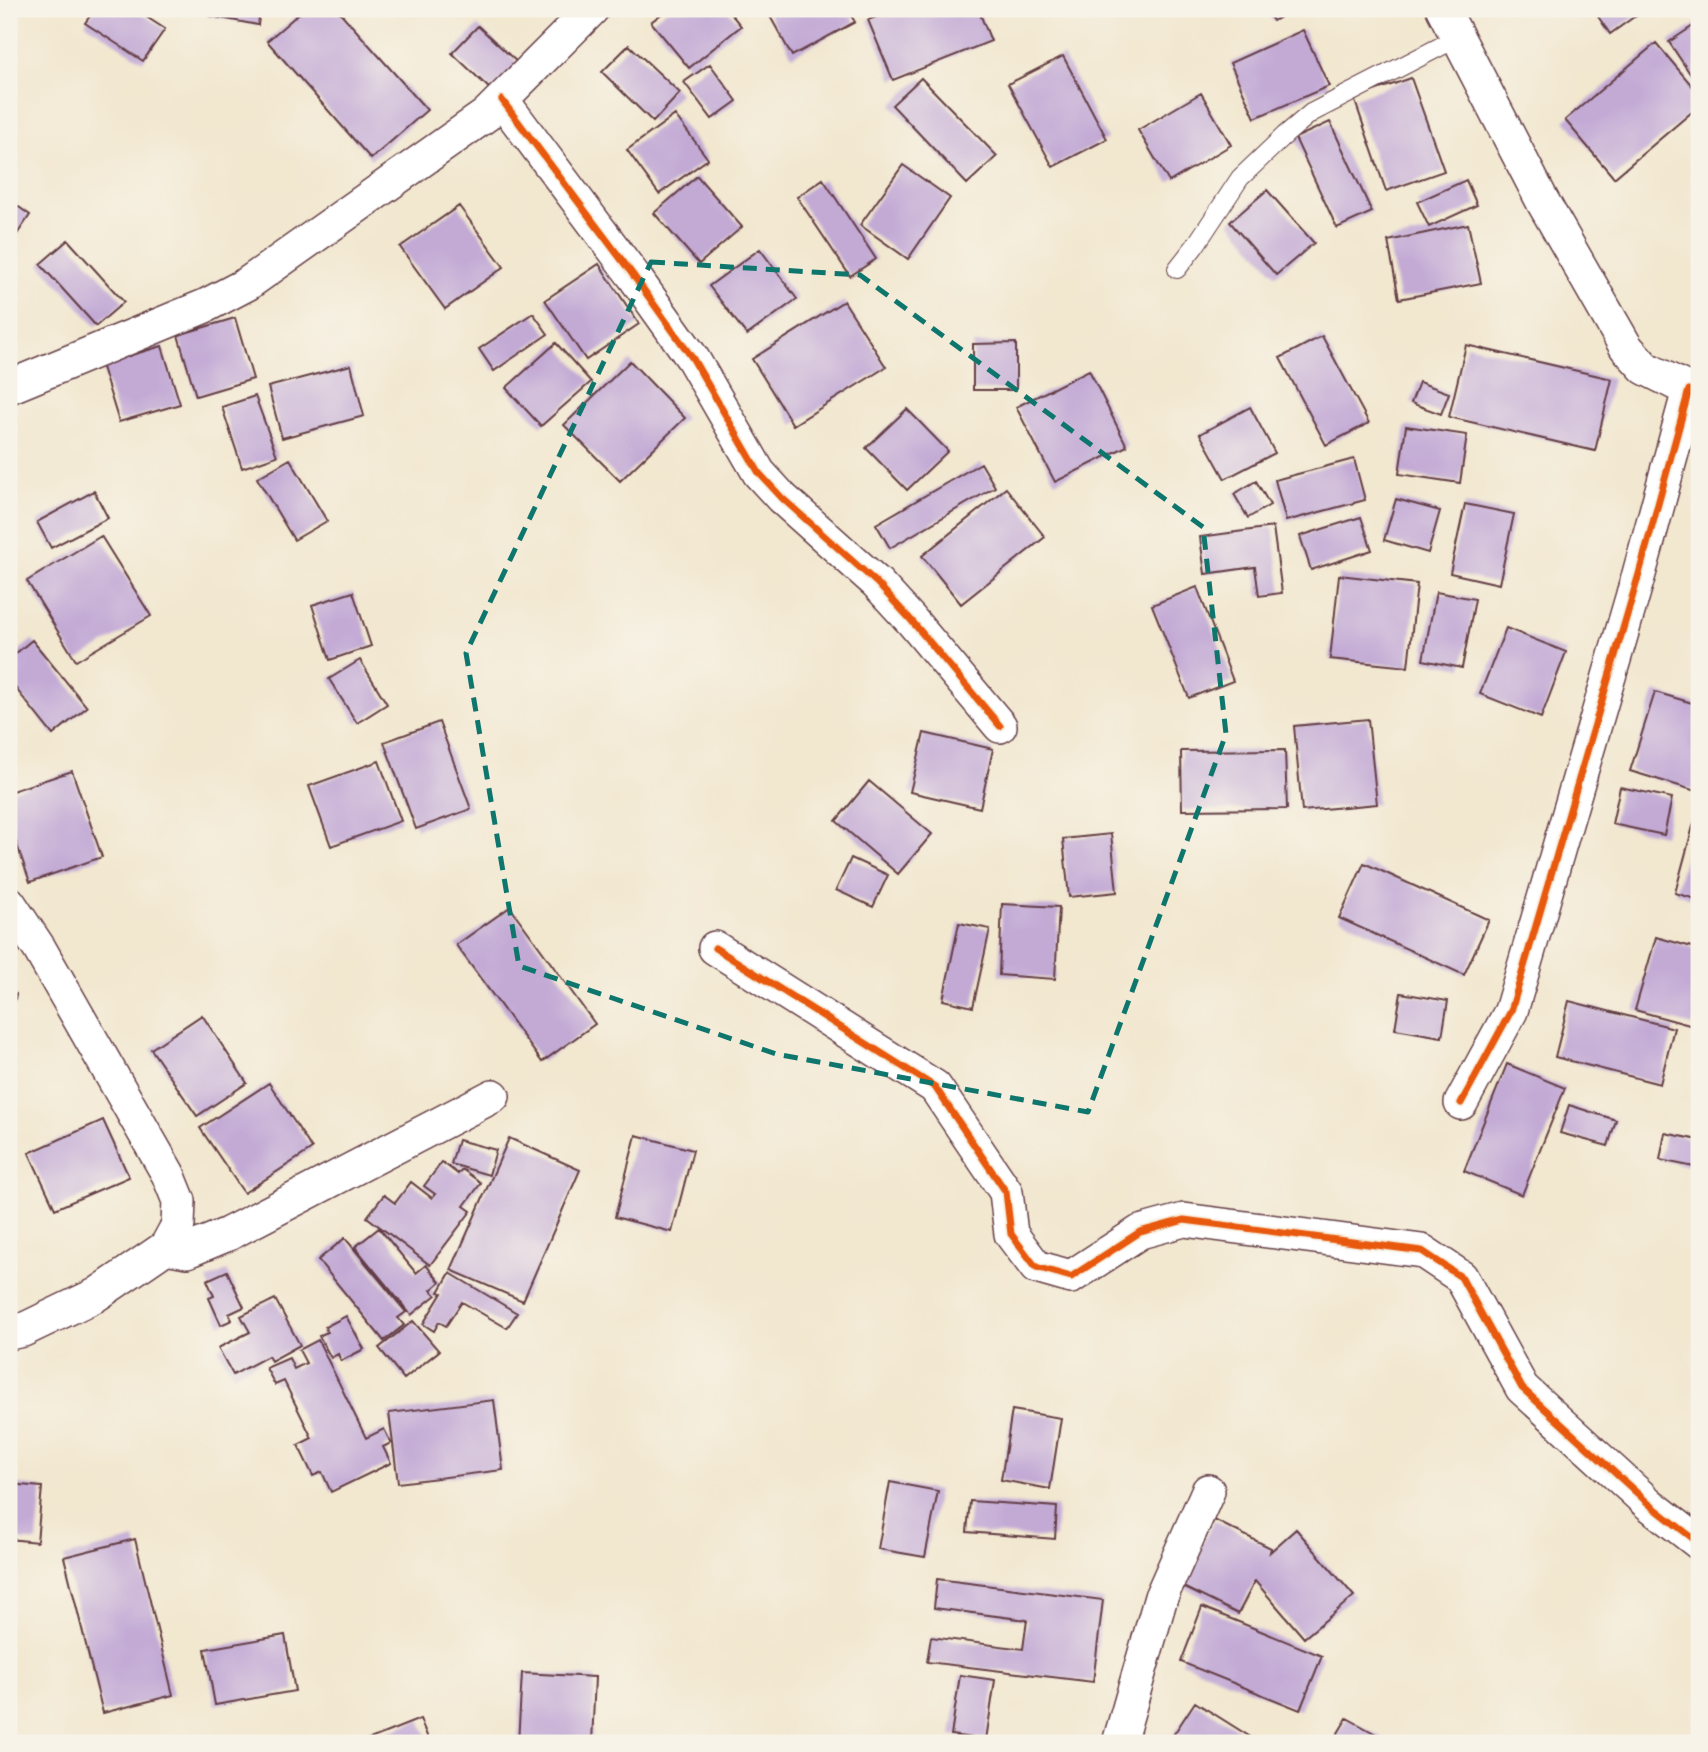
<svg xmlns="http://www.w3.org/2000/svg" width="1708" height="1752" font-family="'IM FELL English',serif">
  <style>
    .building { fill: #c3aad5 }
    .lines { fill: none; stroke-linecap: round; stroke-linejoin: round }
    .service-casing { stroke: #633d44; stroke-width: 20 }
    .minor-casing { stroke: #633d44; stroke-width: 36 }
    .service { stroke: #fff; stroke-width: 18 }
    .minor { stroke: #fff; stroke-width: 33 }
    .cycleway-casing { stroke: #f7f3e8; stroke-width: 11 }
    .cycleway { stroke: #e8590c; stroke-width: 7 }
    .marked { fill: none; stroke: #0f766e; stroke-width: 5; stroke-dasharray: 14 9; stroke-linejoin: round }
  </style>
  <rect width="100%" height="100%" fill="#f7f3e8"/>
  <filter id="ink" filterUnits="userSpaceOnUse"><feTurbulence type="fractalNoise" baseFrequency=".0143" numOctaves="2"/><feDisplacementMap in="SourceGraphic" scale="14" xChannelSelector="R" yChannelSelector="G"/><feConvolveMatrix kernelMatrix="1 2 1 2 8 2 1 2 1" color-interpolation-filters="sRGB"/></filter>
  <filter id="wash" filterUnits="userSpaceOnUse"><feTurbulence type="fractalNoise" baseFrequency=".00686" numOctaves="4" result="noise"/><feDisplacementMap in="SourceGraphic" scale="28" xChannelSelector="R" yChannelSelector="G"/><feGaussianBlur stdDeviation="1.57" result="paint"/><feColorMatrix in="noise" values="0 0 0 0 0 0 0 0 0 0 0 0 0 0 0 0 0 1.4 0 .05"/><feComposite in="paint" operator="in"/></filter>
  <g filter="url(#wash)">
    <rect width="100%" height="100%" fill="#f2e7cf"/>
    <g id="blocks">
      <!-- building -->
      <path class="building" d="M 95,9 L 134,9 L 165,29 L 143,61 L 85,23 Z
        M 211,9 L 260,9 L 258,25 L 210,16 Z
        M 304,9 L 337,9 L 427,110 L 371,159 L 267,41 Z
        M 668,9 L 727,9 L 741,26 L 689,68 L 651,22 Z
        M 766,9 L 847,9 L 855,22 L 792,56 Z
        M 898,9 L 978,9 L 991,41 L 893,80 L 868,20 Z
        M 1265,9 L 1294,9 L 1273,21 Z
        M 1593,9 L 1645,9 L 1610,34 Z
        M 1699,22 L 1699,87 L 1669,42 Z
        M 478,26 L 518,63 L 492,91 L 452,53 Z
        M 1303,30 L 1329,86 L 1255,118 L 1230,63 Z
        M 1656,43 L 1699,94 L 1699,106 L 1614,178 L 1565,120 Z
        M 629,45 L 680,93 L 653,122 L 602,72 Z
        M 1063,56 L 1107,139 L 1053,167 L 1008,84 Z
        M 710,64 L 737,101 L 712,119 L 684,82 Z
        M 921,78 L 997,156 L 967,184 L 892,105 Z
        M 1411,78 L 1444,171 L 1386,191 L 1354,98 Z
        M 1201,93 L 1231,145 L 1169,182 L 1138,130 Z
        M 675,115 L 708,159 L 659,194 L 627,150 Z
        M 1330,122 L 1372,212 L 1337,228 L 1295,138 Z
        M 903,165 L 950,198 L 908,259 L 860,225 Z
        M 697,176 L 742,227 L 699,264 L 654,213 Z
        M 823,179 L 876,259 L 850,276 L 797,197 Z
        M 1466,180 L 1477,205 L 1429,227 L 1417,202 Z
        M 1267,190 L 1314,243 L 1276,275 L 1230,222 Z
        M 9,200 L 30,215 L 9,246 Z
        M 459,206 L 504,267 L 445,309 L 400,247 Z
        M 1468,224 L 1481,283 L 1399,299 L 1388,241 Z
        M 68,240 L 124,302 L 96,326 L 40,264 Z
        M 760,249 L 797,299 L 747,335 L 709,286 Z
        M 599,264 L 639,324 L 586,360 L 545,300 Z
        M 844,301 L 886,367 L 793,425 L 752,359 Z
        M 533,313 L 548,334 L 494,371 L 479,349 Z
        M 235,318 L 253,379 L 196,396 L 178,335 Z
        M 1322,336 L 1369,423 L 1326,445 L 1280,358 Z
        M 556,343 L 591,382 L 541,426 L 506,388 Z
        M 1016,343 L 1016,390 L 973,390 L 973,344 Z
        M 1466,345 L 1612,379 L 1595,451 L 1449,417 Z
        M 162,346 L 180,404 L 119,422 L 101,364 Z
        M 630,361 L 685,418 L 620,481 L 564,425 Z
        M 351,365 L 364,416 L 282,438 L 268,387 Z
        M 1089,370 L 1127,446 L 1055,482 L 1016,407 Z
        M 1419,382 L 1449,393 L 1441,414 L 1411,403 Z
        M 255,396 L 277,456 L 242,468 L 222,407 Z
        M 1250,407 L 1275,453 L 1225,479 L 1200,434 Z
        M 907,409 L 948,451 L 907,490 L 866,448 Z
        M 1406,426 L 1467,435 L 1460,483 L 1399,474 Z
        M 290,459 L 327,521 L 294,540 L 257,478 Z
        M 1354,459 L 1365,500 L 1286,521 L 1275,480 Z
        M 981,463 L 995,487 L 890,548 L 876,524 Z
        M 1256,481 L 1270,505 L 1248,518 L 1234,494 Z
        M 1006,488 L 1045,537 L 961,604 L 922,556 Z
        M 94,491 L 108,518 L 51,548 L 37,522 Z
        M 1396,499 L 1440,511 L 1428,553 L 1384,540 Z
        M 1465,504 L 1514,514 L 1499,584 L 1450,573 Z
        M 1361,517 L 1372,550 L 1311,570 L 1300,536 Z
        M 1273,527 L 1282,593 L 1259,596 L 1255,567 L 1205,574 L 1200,537 Z
        M 101,536 L 151,616 L 76,661 L 27,581 Z
        M 1339,575 L 1417,584 L 1408,667 L 1330,659 Z
        M 1197,587 L 1233,681 L 1189,698 L 1152,605 Z
        M 353,592 L 371,646 L 330,660 L 312,605 Z
        M 1436,592 L 1475,599 L 1462,668 L 1423,660 Z
        M 1506,628 L 1566,652 L 1541,718 L 1480,694 Z
        M 32,640 L 87,707 L 53,735 L 9,680 L 9,659 Z
        M 360,660 L 387,704 L 357,723 L 329,679 Z
        M 1655,692 L 1699,705 L 1699,792 L 1630,771 Z
        M 1368,719 L 1377,804 L 1302,811 L 1294,726 Z
        M 439,722 L 471,809 L 416,829 L 384,742 Z
        M 924,733 L 993,749 L 980,808 L 910,792 Z
        M 1285,750 L 1287,809 L 1182,810 L 1181,751 Z
        M 379,761 L 401,821 L 331,846 L 309,786 Z
        M 72,771 L 102,857 L 30,882 L 9,822 L 9,792 Z
        M 869,781 L 932,834 L 898,874 L 836,821 Z
        M 1620,787 L 1672,798 L 1664,835 L 1612,824 Z
        M 1695,819 L 1699,820 L 1699,900 L 1675,893 Z
        M 1111,834 L 1117,892 L 1069,897 L 1063,839 Z
        M 851,858 L 888,875 L 873,907 L 836,890 Z
        M 1364,863 L 1489,920 L 1464,975 L 1339,918 Z
        M 1002,904 L 1059,907 L 1055,979 L 999,975 Z
        M 510,907 L 595,1024 L 542,1062 L 456,945 Z
        M 959,923 L 990,929 L 973,1007 L 943,1000 Z
        M 1656,937 L 1699,949 L 1699,1004 L 1693,1026 L 1635,1010 Z
        M 9,992 L 16,994 L 10,1023 L 9,1023 Z
        M 1401,993 L 1448,1001 L 1442,1037 L 1395,1029 Z
        M 1569,1001 L 1674,1028 L 1660,1084 L 1555,1057 Z
        M 202,1015 L 247,1083 L 197,1116 L 151,1049 Z
        M 1507,1064 L 1565,1088 L 1522,1195 L 1464,1171 Z
        M 269,1083 L 312,1149 L 244,1193 L 200,1128 Z
        M 1569,1105 L 1616,1120 L 1608,1146 L 1560,1133 Z
        M 103,1120 L 129,1177 L 55,1209 L 29,1153 Z
        M 1665,1133 L 1699,1140 L 1699,1168 L 1660,1160 Z
        M 636,1135 L 693,1150 L 672,1232 L 615,1217 Z
        M 509,1138 L 580,1170 L 523,1301 L 451,1270 Z
        M 458,1140 L 496,1150 L 489,1175 L 451,1164 Z
        M 442,1162 L 458,1174 L 462,1169 L 481,1183 L 464,1206 L 471,1211 L 430,1265 L 367,1217 L 384,1195 L 395,1203 L 411,1182 L 432,1198 L 435,1194 L 424,1186 Z
        M 379,1228 L 416,1273 L 426,1265 L 440,1282 L 431,1290 L 436,1295 L 411,1315 L 355,1247 Z
        M 345,1238 L 406,1312 L 398,1318 L 404,1325 L 384,1341 L 318,1260 Z
        M 227,1271 L 244,1307 L 229,1314 L 232,1320 L 221,1325 L 209,1298 L 214,1296 L 207,1280 Z
        M 450,1273 L 517,1313 L 507,1328 L 462,1302 L 446,1326 L 439,1322 L 434,1331 L 423,1324 L 442,1293 L 439,1292 Z
        M 275,1299 L 300,1345 L 271,1361 L 268,1356 L 233,1375 L 218,1348 L 250,1332 L 241,1316 Z
        M 346,1316 L 364,1349 L 341,1361 L 338,1354 L 331,1358 L 319,1336 L 327,1332 L 325,1327 Z
        M 413,1321 L 439,1351 L 404,1379 L 379,1348 Z
        M 318,1340 L 366,1438 L 384,1429 L 391,1443 L 383,1447 L 391,1463 L 331,1492 L 322,1472 L 313,1476 L 298,1445 L 312,1438 L 284,1381 L 275,1385 L 266,1368 L 289,1358 L 294,1369 L 306,1363 L 299,1350 Z
        M 494,1400 L 503,1470 L 398,1483 L 389,1413 Z
        M 1012,1410 L 1061,1418 L 1050,1489 L 1001,1480 Z
        M 890,1482 L 938,1491 L 925,1557 L 878,1549 Z
        M 9,1484 L 42,1487 L 37,1542 L 9,1539 Z
        M 970,1501 L 1057,1507 L 1055,1539 L 967,1532 Z
        M 1214,1520 L 1271,1548 L 1270,1552 L 1296,1529 L 1354,1596 L 1304,1638 L 1255,1581 L 1238,1614 L 1181,1586 Z
        M 135,1539 L 173,1695 L 103,1713 L 64,1557 Z
        M 937,1579 L 1103,1600 L 1093,1682 L 927,1662 L 931,1637 L 1023,1649 L 1027,1620 L 934,1608 Z
        M 1202,1607 L 1322,1656 L 1300,1710 L 1181,1662 Z
        M 285,1635 L 295,1691 L 215,1705 L 205,1649 Z
        M 522,1673 L 595,1677 L 592,1743 L 518,1743 Z
        M 960,1675 L 995,1680 L 986,1740 L 951,1735 Z
        M 1195,1702 L 1260,1743 L 1168,1743 Z
        M 1347,1718 L 1392,1743 L 1332,1743 Z
        M 420,1719 L 430,1743 L 360,1743 Z"/>
    </g>
  </g>
  <g filter="url(#ink)">
    <use href="#blocks" fill-opacity="0" stroke="#633d44" stroke-width="2"/>
    <g class="lines">
      <defs>
        <path id="service" d="M 1177,269 L 1195,246 L 1240,178 L 1285,135 L 1311,113 L 1457,38"/>
        <path id="minor" d="M 1443,9 L 1543,202 L 1626,347 L 1645,368 L 1689,390 L 1699,391
          M 502,100 L 633,275 L 693,359 L 759,473 L 782,498 L 877,583 L 911,620 L 1000,726
          M 9,387 L 205,306 L 247,284 L 486,115 L 592,9
          M 9,903 L 39,948 L 168,1174 L 179,1201 L 178,1225 L 166,1247 L 96,1295 L 23,1330 L 9,1333
          M 715,948 L 935,1087 L 1006,1192 L 1011,1234 L 1036,1267 L 1071,1277 L 1140,1232 L 1184,1220 L 1422,1251 L 1461,1277 L 1522,1388 L 1649,1504 L 1699,1543
          M 1461,1103 L 1511,1011 L 1639,574 L 1689,390
          M 166,1247 L 187,1251 L 228,1234 L 493,1096
          M 1119,1743 L 1161,1597 L 1208,1491"/>
      </defs>
      <!-- service casing -->
      <use href="#service" class="service-casing"/>
      <!-- minor casing -->
      <use href="#minor" class="minor-casing"/>
      <!-- service -->
      <use href="#service" class="service"/>
      <!-- minor -->
      <use href="#minor" class="minor"/>
      <defs>
        <path id="cycleway" d="M 502,100 L 633,275 L 693,359 L 759,473 L 782,498 L 877,583 L 911,620 L 1000,726
          M 715,948 L 935,1087 L 1006,1192 L 1011,1234 L 1036,1267 L 1071,1277 L 1140,1232 L 1184,1220 L 1422,1251 L 1461,1277 L 1522,1388 L 1649,1504 L 1699,1543
          M 1461,1103 L 1511,1011 L 1639,574 L 1689,390"/>
      </defs>
      <!-- cycleway casing -->
      <use href="#cycleway" class="cycleway-casing"/>
      <!-- cycleway -->
      <use href="#cycleway" class="cycleway"/>
    </g>
  </g>
  <!-- marked area -->
  <path class="marked" d="M 651,262 L 860,275 L 1203,527 L 1226,734 L 1088,1112 L 776,1054 L 519,966 L 466,653 Z"/>
  <!-- margin -->
  <rect width="1708" height="1752" fill="none" stroke="#f7f3e8" stroke-width="35"/>
</svg>
